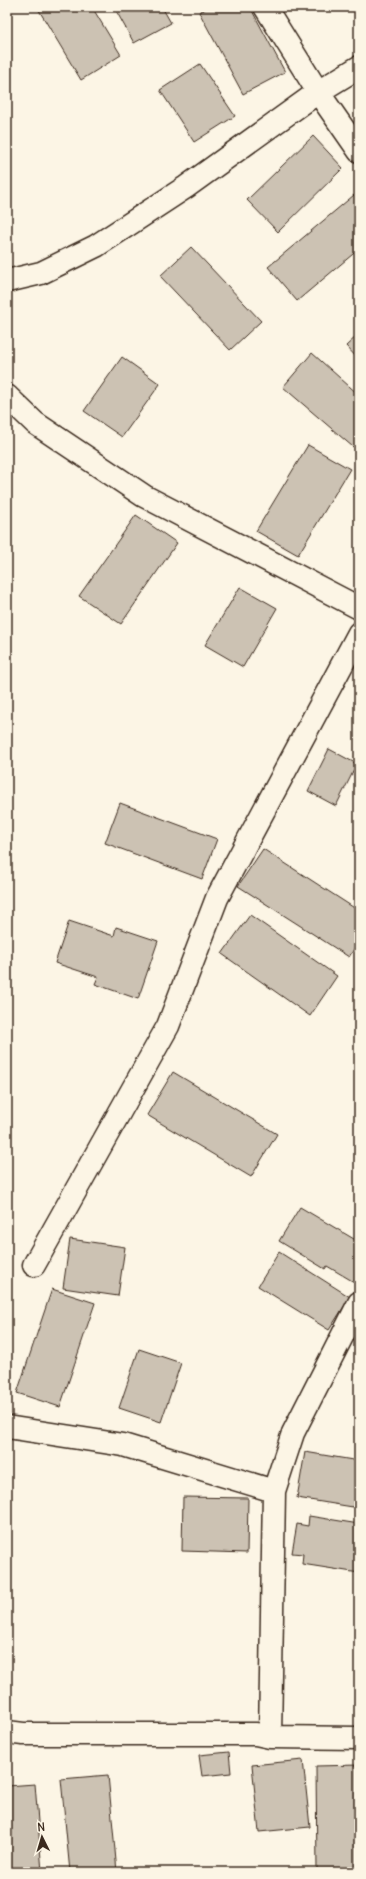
<svg xmlns="http://www.w3.org/2000/svg" width="366" height="1879" font-family="Delius,sans-serif">
  <style>
    .building { fill: #ccc2b3; stroke: #3b2a1e }
    .lines { fill: none; stroke-linecap: round; stroke-linejoin: round }
    .minor-casing { stroke: #3b2a1e; stroke-width: 25 }
    .minor { stroke: #fcf5e5; stroke-width: 22 }
  </style>
  <rect width="100%" height="100%" fill="#fcf5e5"/>
  <filter id="ink" filterUnits="userSpaceOnUse"><feTurbulence type="fractalNoise" baseFrequency=".025" numOctaves="2"/><feDisplacementMap in="SourceGraphic" scale="8" xChannelSelector="R" yChannelSelector="G"/><feConvolveMatrix kernelMatrix="1 2 1 2 8 2 1 2 1" color-interpolation-filters="sRGB"/></filter>
  <g filter="url(#ink)">
    <!-- building -->
    <path class="building" d="M 37,7 L 92,7 L 121,55 L 81,80 Z
      M 114,7 L 162,7 L 171,23 L 134,43 Z
      M 209,7 L 250,7 L 285,72 L 243,94 L 199,12 Z
      M 200,64 L 235,116 L 194,142 L 160,90 Z
      M 313,136 L 343,168 L 278,232 L 247,200 Z
      M 354,195 L 359,201 L 359,249 L 297,301 L 268,267 Z
      M 191,247 L 261,321 L 230,350 L 160,276 Z
      M 359,334 L 359,360 L 346,346 Z
      M 312,353 L 359,395 L 359,441 L 353,447 L 283,387 Z
      M 122,357 L 160,384 L 122,437 L 84,411 Z
      M 308,445 L 350,469 L 298,555 L 256,531 Z
      M 136,515 L 177,543 L 121,624 L 79,596 Z
      M 240,587 L 277,608 L 243,667 L 205,645 Z
      M 329,749 L 357,764 L 336,806 L 308,791 Z
      M 120,803 L 217,839 L 202,879 L 105,843 Z
      M 263,849 L 359,911 L 359,941 L 349,957 L 238,886 Z
      M 250,915 L 337,976 L 310,1016 L 222,954 Z
      M 69,921 L 114,936 L 116,927 L 158,941 L 138,999 L 95,984 L 98,977 L 55,963 Z
      M 173,1072 L 277,1134 L 251,1177 L 147,1115 Z
      M 300,1207 L 359,1242 L 359,1274 L 354,1282 L 327,1266 L 325,1269 L 279,1241 Z
      M 70,1239 L 125,1247 L 118,1296 L 63,1288 Z
      M 279,1252 L 350,1297 L 329,1330 L 258,1286 Z
      M 52,1289 L 95,1303 L 60,1407 L 17,1393 Z
      M 139,1349 L 181,1363 L 161,1422 L 119,1408 Z
      M 305,1452 L 359,1461 L 359,1508 L 297,1498 Z
      M 183,1497 L 248,1498 L 247,1553 L 182,1551 Z
      M 309,1516 L 359,1524 L 359,1573 L 302,1564 L 303,1554 L 292,1553 L 297,1524 L 308,1526 Z
      M 229,1752 L 231,1773 L 202,1776 L 199,1755 Z
      M 303,1760 L 310,1827 L 259,1832 L 252,1765 Z
      M 359,1765 L 359,1872 L 317,1872 L 316,1766 Z
      M 108,1775 L 117,1872 L 70,1872 L 61,1779 Z
      M 35,1784 L 42,1872 L 7,1872 L 7,1786 Z"/>
    <g class="lines">
      <defs>
        <path id="minor" d="M 265,7 L 318,92 L 359,151
          M 7,281 L 41,273 L 96,246 L 186,187 L 318,92 L 359,67
          M 7,396 L 35,423 L 144,496 L 359,608
          M 34,1265 L 168,1026 L 217,898 L 359,633
          M 7,1427 L 123,1445 L 274,1491
          M 7,1732 L 23,1734 L 256,1734 L 270,1737 L 359,1738
          M 270,1737 L 274,1491 L 293,1433 L 359,1303"/>
      </defs>
      <!-- minor casing -->
      <use href="#minor" class="minor-casing"/>
      <!-- minor -->
      <use href="#minor" class="minor"/>
    </g>
  </g>
  <!-- margin -->
  <rect width="366" height="1879" fill="none" stroke="#fcf5e5" stroke-width="24"/>
  <rect x="12" y="12" width="342" height="1855" fill="none" stroke="#3b2a1e" stroke-width="1.5" filter="url(#ink)"/>
  <!-- north arrow -->
  <g transform="translate(42 1837) rotate(355)" stroke="#fcf5e5" stroke-width="3" paint-order="stroke">
  <path d="M0-3L7 15L0 10L-7 15Z" fill="#3b2a1e"/>
  <text y="-6" font-size="11" font-weight="bold" text-anchor="middle" fill="#3b2a1e">N</text>
  </g>
</svg>
